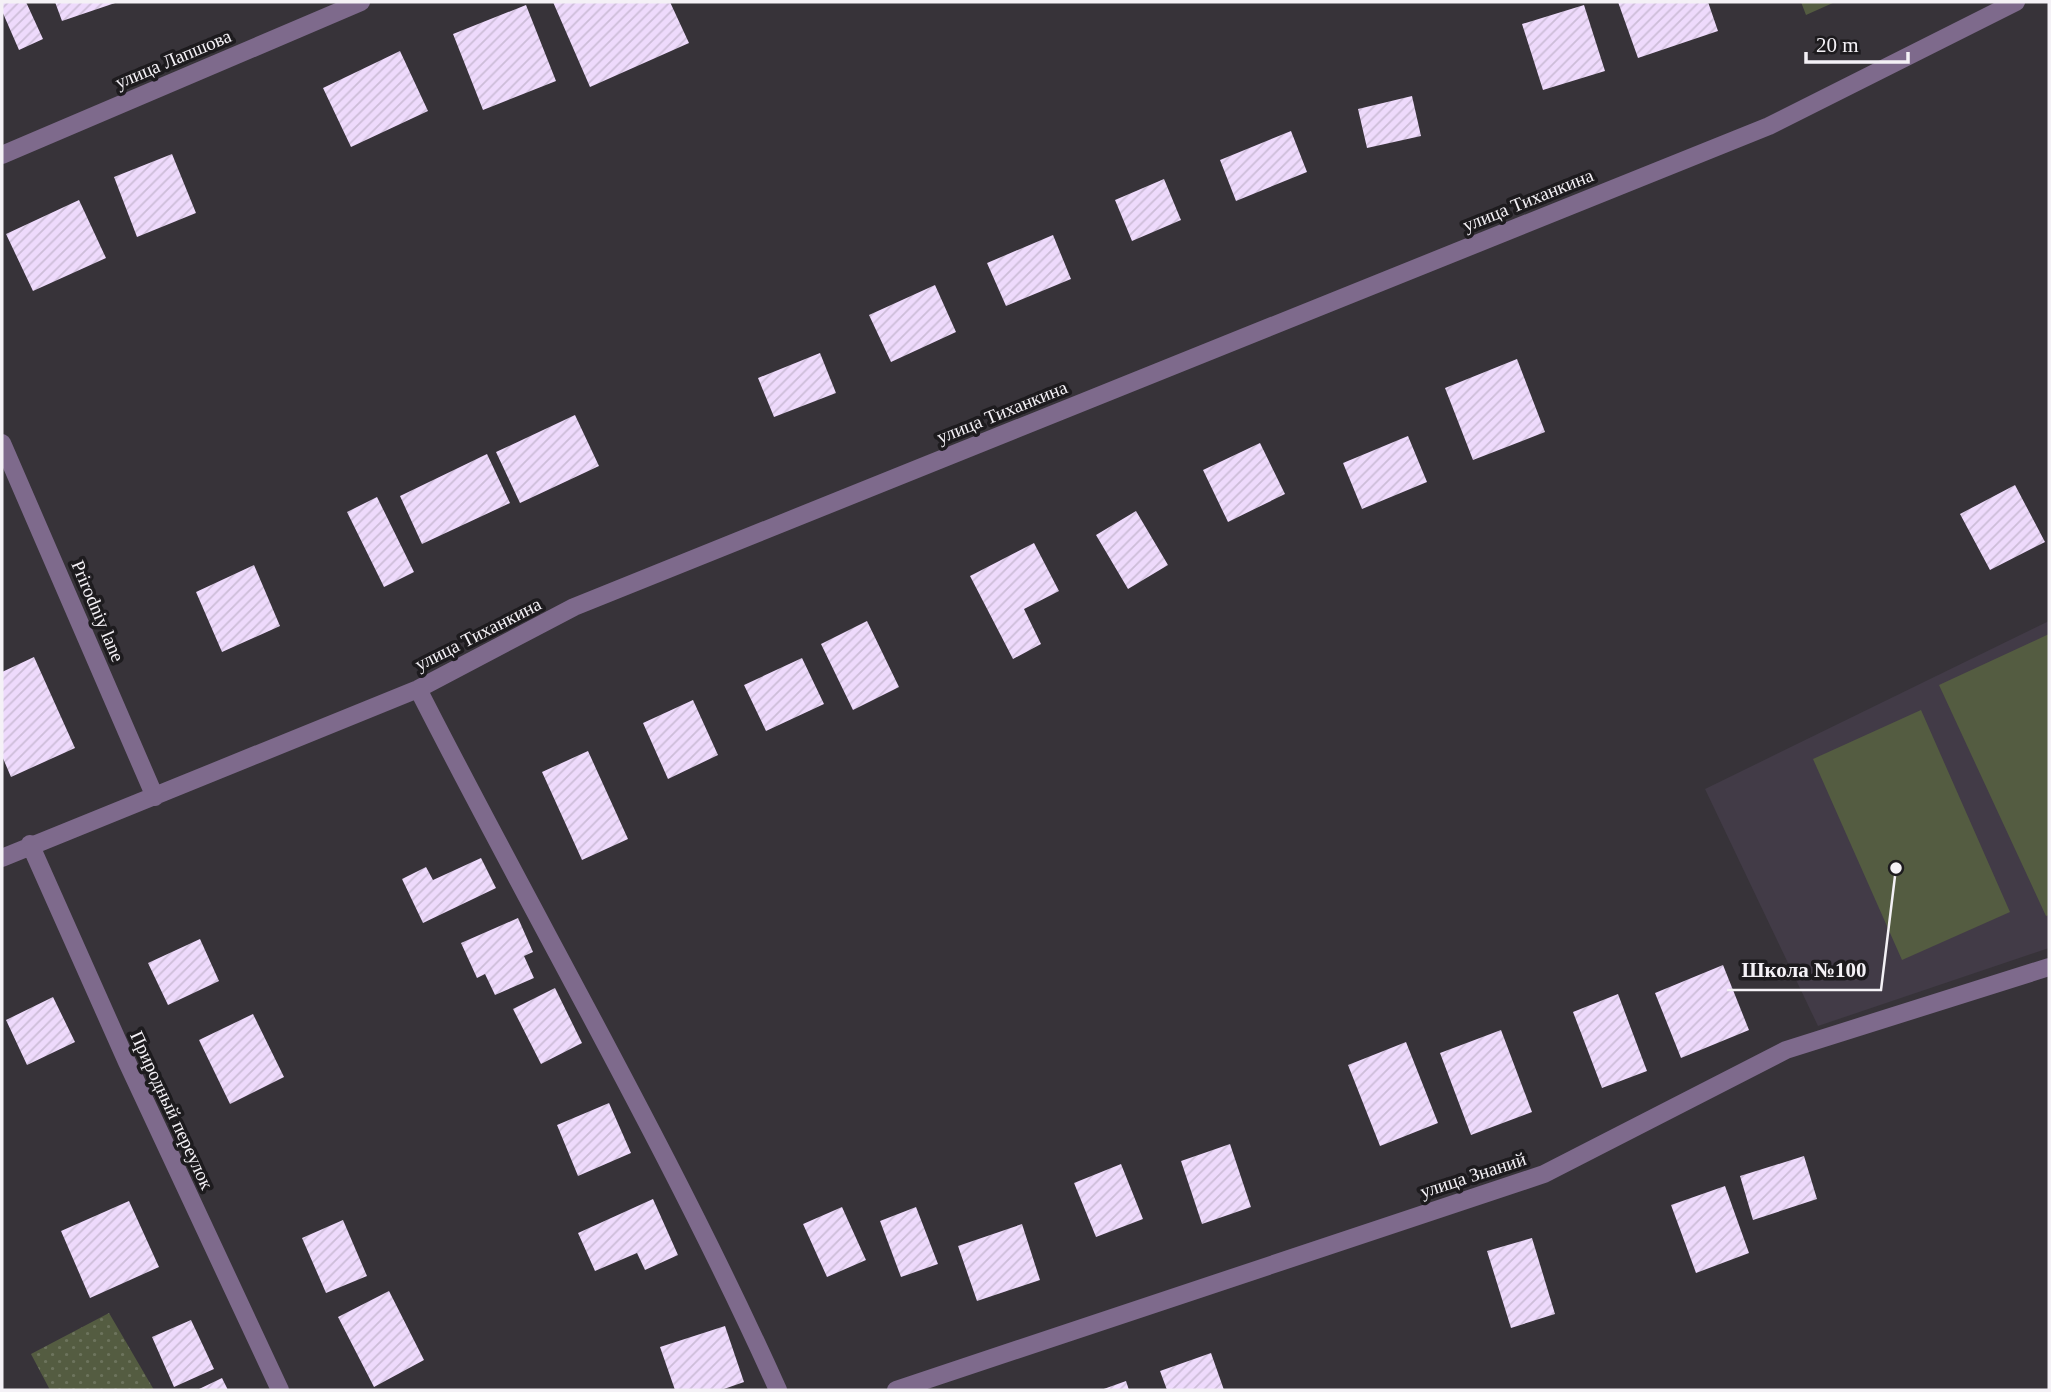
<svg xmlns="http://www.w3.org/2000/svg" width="2051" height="1392" font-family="Georgia,serif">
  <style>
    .built { fill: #423b47 }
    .grass { fill: url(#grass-dots) }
    .pitch { fill: #545c41 }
    .building { fill: url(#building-hatch) }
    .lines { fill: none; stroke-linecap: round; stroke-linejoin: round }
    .minor { stroke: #7e6a8c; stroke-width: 18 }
    .labels { text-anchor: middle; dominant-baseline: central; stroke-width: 7; stroke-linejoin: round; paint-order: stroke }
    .street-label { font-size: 19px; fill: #f4f1f6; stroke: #1d1b1e }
    .leader { fill: none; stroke: #f4f1f6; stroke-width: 2.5 }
    .callout-dot { fill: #f4f1f6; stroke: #1d1b1e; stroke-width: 2.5 }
    .callout-label { font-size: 21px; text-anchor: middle; font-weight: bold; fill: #f4f1f6; stroke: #1d1b1e; stroke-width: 7; stroke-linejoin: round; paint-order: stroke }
  </style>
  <defs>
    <pattern id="grass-dots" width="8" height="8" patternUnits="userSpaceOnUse" patternTransform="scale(1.75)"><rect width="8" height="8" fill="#545c41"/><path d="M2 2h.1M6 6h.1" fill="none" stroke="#6d745d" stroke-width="1.8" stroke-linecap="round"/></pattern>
    <pattern id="building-hatch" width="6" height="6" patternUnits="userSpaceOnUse" patternTransform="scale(1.75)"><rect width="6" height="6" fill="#eedafc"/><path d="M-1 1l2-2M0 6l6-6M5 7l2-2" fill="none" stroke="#cdbdd8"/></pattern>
  </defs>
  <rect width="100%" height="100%" fill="#373339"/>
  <!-- built -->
  <path class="built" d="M 2049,621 L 2049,948 L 1818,1026 L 1705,789 Z"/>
  <!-- grass -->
  <path class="grass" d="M 109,1313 L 154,1390 L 50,1390 L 31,1354 Z"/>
  <!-- pitch -->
  <path class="pitch" d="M 1801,2 L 1800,2 L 1835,2 L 1806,15 Z
    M 2049,634 L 2049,915 L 2046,916 L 1939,685 Z
    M 1921,710 L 2010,912 L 1902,960 L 1813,759 Z"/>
  <!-- building -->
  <path class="building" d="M 2,2 L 26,2 L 43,39 L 19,50 L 2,11 Z
    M 55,2 L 118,2 L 62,21 Z
    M 553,2 L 670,2 L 689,43 L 590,87 Z
    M 1618,2 L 1708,2 L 1718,31 L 1638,58 Z
    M 526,5 L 556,81 L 483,110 L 453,34 Z
    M 1584,5 L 1605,71 L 1543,90 L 1522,24 Z
    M 400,51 L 428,111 L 351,147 L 323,88 Z
    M 1412,96 L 1421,136 L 1367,148 L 1358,109 Z
    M 1291,131 L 1307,172 L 1236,201 L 1220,160 Z
    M 172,154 L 196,213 L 137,237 L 114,177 Z
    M 1164,179 L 1181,220 L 1132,241 L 1115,200 Z
    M 79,200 L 106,258 L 33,291 L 6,234 Z
    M 1053,235 L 1071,279 L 1006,306 L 987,263 Z
    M 935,285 L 956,332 L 891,362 L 869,315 Z
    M 820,353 L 836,393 L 774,417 L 758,378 Z
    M 1517,359 L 1545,432 L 1473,460 L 1445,388 Z
    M 575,415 L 599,466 L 520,503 L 496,452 Z
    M 1408,436 L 1427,482 L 1362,509 L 1343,463 Z
    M 1260,443 L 1285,494 L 1228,522 L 1203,470 Z
    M 487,454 L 510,503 L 422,544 L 400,496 Z
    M 2015,485 L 2045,542 L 1990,570 L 1960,514 Z
    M 377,497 L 414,572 L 384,587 L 347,512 Z
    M 1136,511 L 1168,565 L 1128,589 L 1096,535 Z
    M 1034,543 L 1059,591 L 1024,609 L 1041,644 L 1013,659 L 970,576 Z
    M 254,565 L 280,626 L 222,652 L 196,592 Z
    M 867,621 L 899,687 L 853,710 L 821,644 Z
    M 34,657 L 75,748 L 11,777 L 2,756 L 2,672 Z
    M 802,658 L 824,704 L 766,731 L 744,685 Z
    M 693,700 L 718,755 L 668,779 L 643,723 Z
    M 588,751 L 628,839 L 582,860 L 542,772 Z
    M 481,858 L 496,888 L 423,923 L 402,879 L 426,867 L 433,880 Z
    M 518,918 L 533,952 L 524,956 L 534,978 L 495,995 L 485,974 L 477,978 L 461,943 Z
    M 200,939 L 219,981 L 168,1005 L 148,963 Z
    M 1723,965 L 1749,1030 L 1681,1058 L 1655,993 Z
    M 555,988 L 582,1043 L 541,1064 L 513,1009 Z
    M 1618,994 L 1647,1071 L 1602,1088 L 1573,1012 Z
    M 53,997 L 75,1042 L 27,1065 L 6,1020 Z
    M 253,1014 L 284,1077 L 230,1104 L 199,1040 Z
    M 1501,1030 L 1532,1112 L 1471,1135 L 1440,1053 Z
    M 1406,1042 L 1438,1123 L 1380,1146 L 1348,1065 Z
    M 609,1103 L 631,1153 L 578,1176 L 557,1125 Z
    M 1230,1144 L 1251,1207 L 1202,1224 L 1181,1161 Z
    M 1804,1156 L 1817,1199 L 1753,1220 L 1740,1176 Z
    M 1121,1164 L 1143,1219 L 1096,1237 L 1074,1183 Z
    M 1725,1186 L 1749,1253 L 1696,1273 L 1671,1205 Z
    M 653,1199 L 678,1255 L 645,1270 L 637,1253 L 595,1271 L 578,1233 Z
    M 129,1201 L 159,1267 L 90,1298 L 61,1231 Z
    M 842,1207 L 866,1260 L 827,1277 L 803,1224 Z
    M 916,1207 L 938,1264 L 901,1277 L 880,1221 Z
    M 343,1220 L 367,1276 L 326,1293 L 302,1238 Z
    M 1022,1224 L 1040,1280 L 977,1301 L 958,1246 Z
    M 1532,1238 L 1555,1314 L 1511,1328 L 1487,1251 Z
    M 389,1291 L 424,1360 L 374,1387 L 338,1317 Z
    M 191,1320 L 214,1369 L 174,1387 L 152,1337 Z
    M 725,1326 L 744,1382 L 721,1390 L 675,1390 L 660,1347 Z
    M 1211,1353 L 1224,1390 L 1167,1390 L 1160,1371 Z
    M 222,1378 L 228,1390 L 197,1390 Z
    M 1126,1381 L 1129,1390 L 1101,1390 Z"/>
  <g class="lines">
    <!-- minor -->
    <path class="minor" d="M 2,155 L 361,2
      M 2,443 L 155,797
      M 418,689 C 537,923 670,1150 778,1390
      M 30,844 L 127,1062 L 280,1390
      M 2,858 L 418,689 L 574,607 L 1769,126 L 2016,2
      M 896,1390 L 1544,1174 L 1786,1050 L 2049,967"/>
  </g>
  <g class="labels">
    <!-- street labels -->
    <g class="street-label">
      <text transform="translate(173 59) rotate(-23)">улица Лапшова</text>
      <text transform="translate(1528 200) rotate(-22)">улица Тиханкина</text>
      <text transform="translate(1002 412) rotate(-22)">улица Тиханкина</text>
      <text transform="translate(98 611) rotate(67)">Prirodniy lane</text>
      <text transform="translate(478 634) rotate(-27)">улица Тиханкина</text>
      <text transform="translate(172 1110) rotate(65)">Природный переулок</text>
      <text transform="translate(1473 1175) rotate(-18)">улица Знаний</text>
    </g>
  </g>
  <!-- callouts -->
  <path class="leader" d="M1896 868L1881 990H1727"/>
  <circle class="callout-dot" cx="1896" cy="868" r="7"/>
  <g class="callout-label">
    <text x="1804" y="977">Школа №100</text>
  </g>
  <!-- border -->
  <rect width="2051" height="1392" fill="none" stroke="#f4f1f6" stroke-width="7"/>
  <!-- scale -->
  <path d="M1806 52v10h102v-10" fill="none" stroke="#f4f1f6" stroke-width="3.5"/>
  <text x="1816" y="52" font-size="21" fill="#f4f1f6" stroke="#1d1b1e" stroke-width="5" paint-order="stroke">20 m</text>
</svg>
